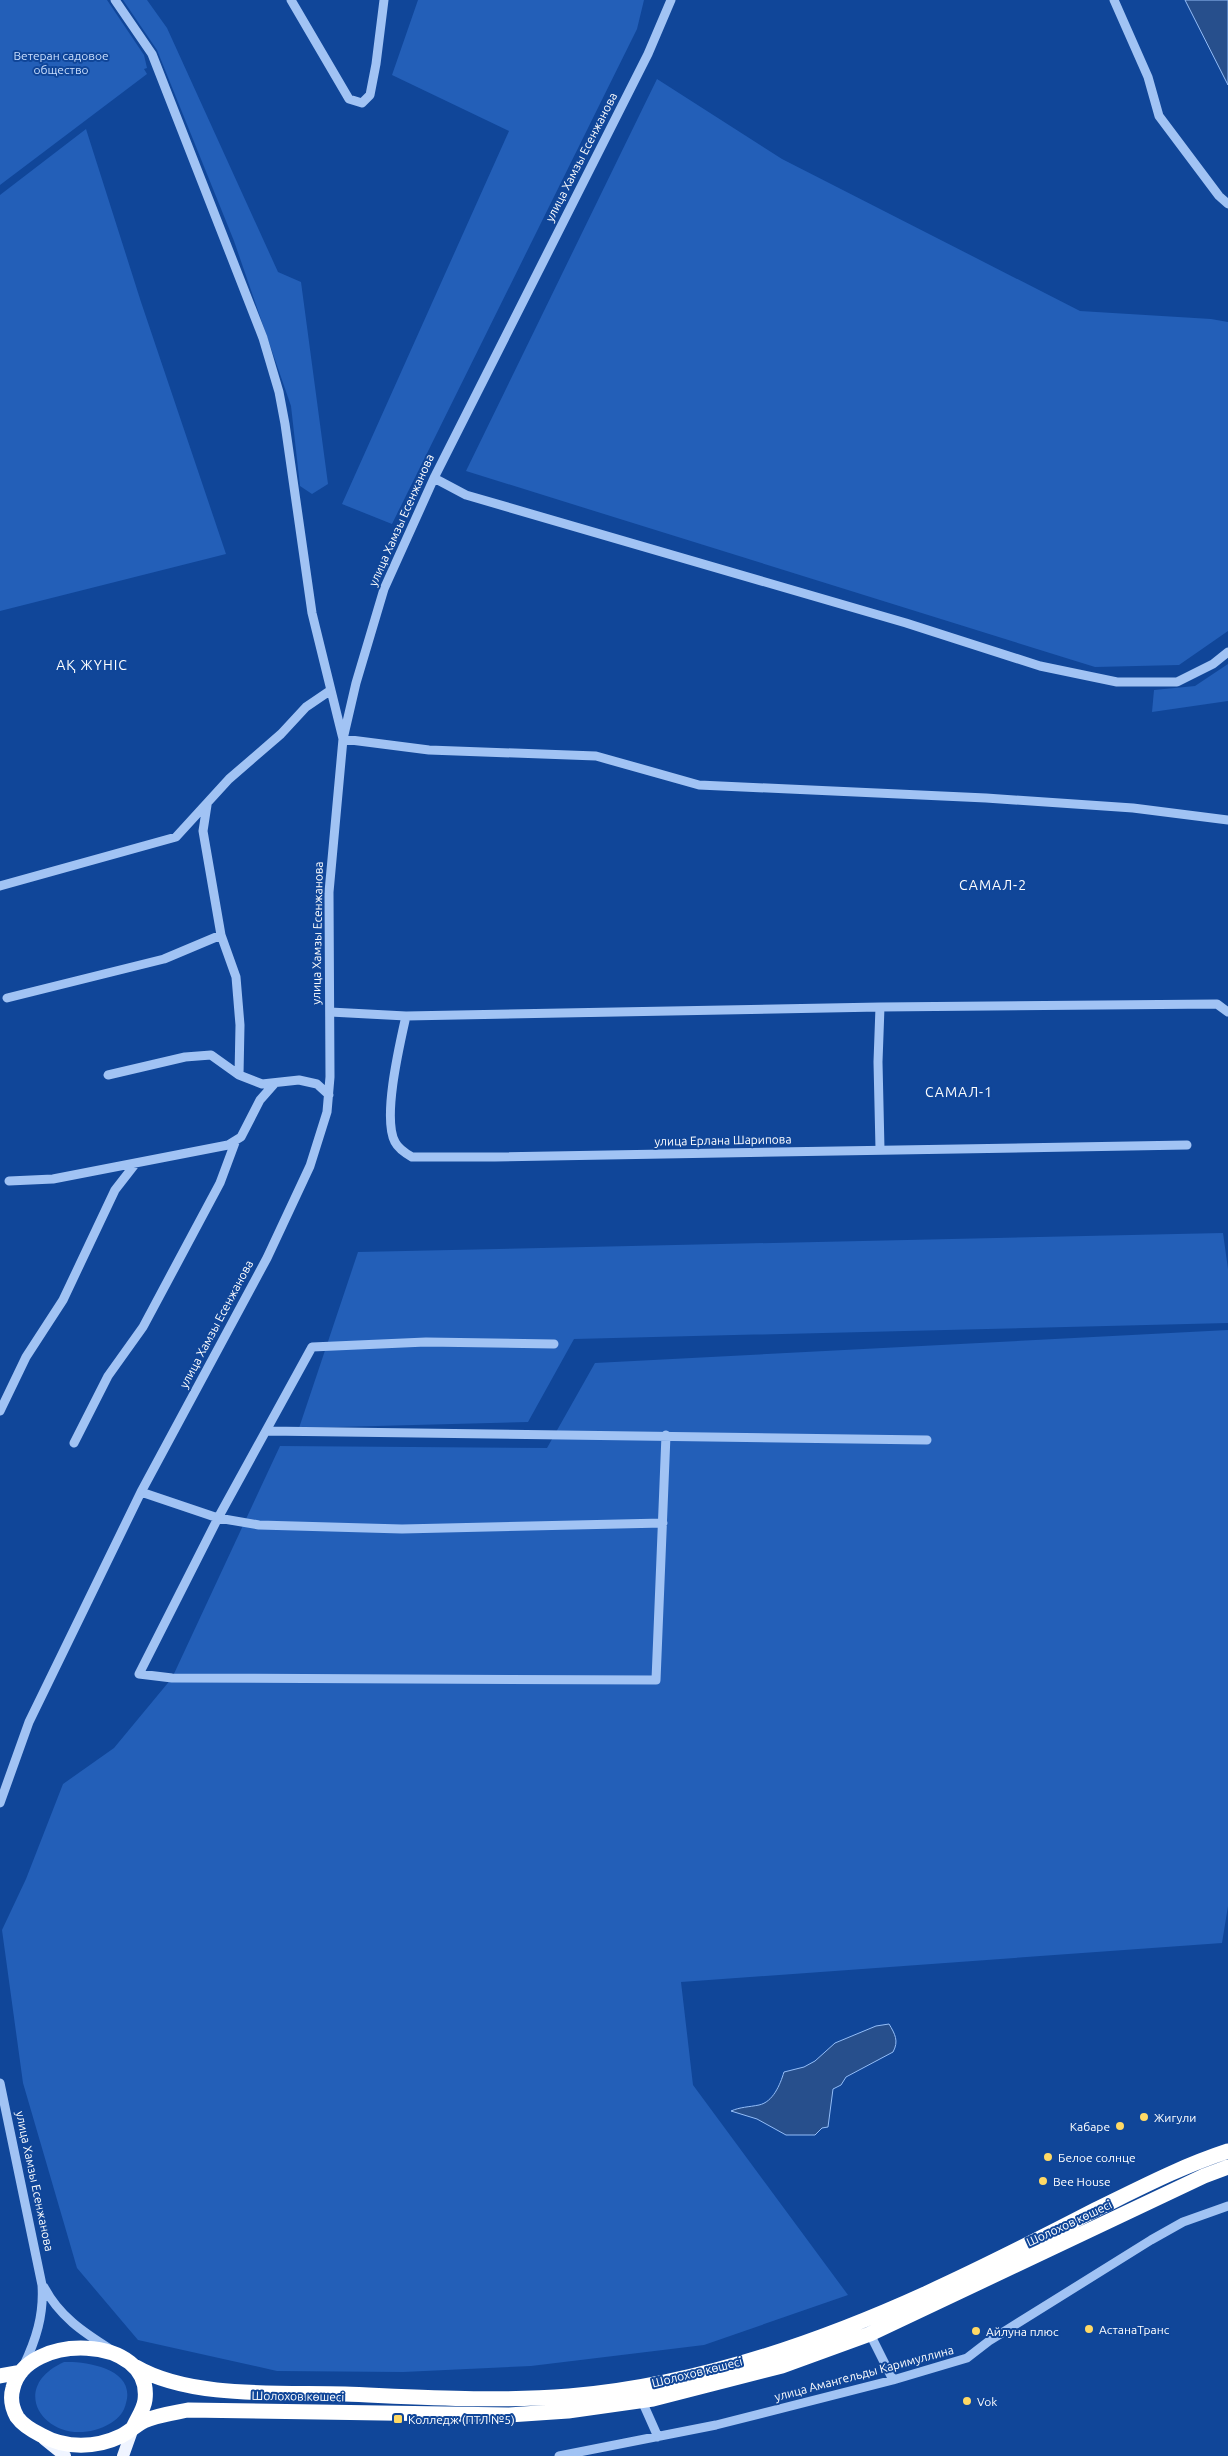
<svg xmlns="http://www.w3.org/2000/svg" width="1228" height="2456" font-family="Ubuntu,sans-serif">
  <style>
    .green { fill: #235fb8 }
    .water { fill: #274f8c; stroke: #93bdf8 }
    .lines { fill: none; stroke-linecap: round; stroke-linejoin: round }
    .minor { stroke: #a1c3f4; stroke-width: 9 }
    .major { stroke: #eff4ff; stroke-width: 12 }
    .highway { stroke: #fff; stroke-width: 15 }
    .poi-dot { fill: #ffd965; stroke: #104699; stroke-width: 2 }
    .labels { text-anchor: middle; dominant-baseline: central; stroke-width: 4; stroke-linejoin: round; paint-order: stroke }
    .park-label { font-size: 12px; fill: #cadffe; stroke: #104699 }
    .street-label { font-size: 12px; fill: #fff; stroke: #104699 }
    .poi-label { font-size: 12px; fill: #fff; stroke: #104699; text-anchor: start }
    .neighbourhood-label { font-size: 14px; letter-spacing: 1px; fill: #fff; stroke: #104699 }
  </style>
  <rect width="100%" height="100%" fill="#104699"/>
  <!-- green -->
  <path class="green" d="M 0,0 L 107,0 L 144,55 L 147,68 L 144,69 L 147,74 L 0,185 Z
    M 123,0 L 147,0 L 167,28 L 278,272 L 301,282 L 328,484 L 312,494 L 300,486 L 291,406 L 234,241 L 157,50 Z
    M 418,0 L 644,0 L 637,29 L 392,524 L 342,504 L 509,131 L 392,75 Z
    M 657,79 L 782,159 L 1080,311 L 1211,319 L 1228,322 L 1228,631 L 1179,665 L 1095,667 L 466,471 Z
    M 86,129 L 141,302 L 226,554 L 0,611 L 0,195 Z
    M 1228,664 L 1228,701 L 1152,712 L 1154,690 L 1195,686 Z
    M 1223,1233 L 1228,1269 L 1228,1323 L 574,1339 L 528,1422 L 299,1428 L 358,1252 Z
    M 1228,1330 L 1228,1906 L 1222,1943 L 681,1982 L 693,2085 L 848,2295 L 704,2345 L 531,2366 L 403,2372 L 277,2371 L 138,2340 L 77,2268 L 23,2083 L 2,1930 L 26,1879 L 63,1784 L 114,1748 L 172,1678 L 280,1446 L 547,1448 L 595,1363 Z
    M 64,2362 C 87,2361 136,2369 126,2403 C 124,2412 119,2418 111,2423 C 55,2456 0,2391 64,2362 Z"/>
  <!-- water -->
  <path class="water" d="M 1185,0 L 1228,0 L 1228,85 Z
    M 889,2024 C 895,2034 899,2041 893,2052 L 846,2077 L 841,2085 L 833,2089 L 828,2127 L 822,2128 L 815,2135 L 786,2135 L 757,2119 L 731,2111 C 740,2107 749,2107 759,2105 C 773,2102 780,2085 784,2072 L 804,2067 L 815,2061 L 835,2043 L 876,2026 Z"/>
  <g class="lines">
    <!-- minor -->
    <path class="minor" d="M 115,0 L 152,54 L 263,338 L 279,392 L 285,424 L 312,613 L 343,739 L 429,750 L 596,756 L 699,785 L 986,798 L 1133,808 L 1228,820
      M 291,0 L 349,99 L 362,103 L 370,95 L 376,64 L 384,0
      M 1114,0 L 1148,77 L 1159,116 L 1219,196 L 1228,204
      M 434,478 L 466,495 L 906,623 L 1040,666 L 1117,682 L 1177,682 L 1213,664 L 1228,652
      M 207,805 L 203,831 L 221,935 L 236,977 L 240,1025 L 239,1075
      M 0,886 L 176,837 L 229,779 L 281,734 L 306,707 L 331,690
      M 7,998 L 164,959 L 221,935
      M 330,1012 L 406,1016 L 880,1007 L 1217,1004 L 1228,1012
      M 406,1016 C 400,1043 382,1118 395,1142 C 398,1148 405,1153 412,1157 L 495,1157 L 1187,1145
      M 108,1075 L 185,1057 L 211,1055 L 239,1075 L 262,1084 L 299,1080 L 317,1084 L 329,1095
      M 880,1149 L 878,1062 L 880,1007
      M 9,1181 L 53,1179 L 228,1145 L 241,1137 L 260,1100 L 275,1083
      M 554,1344 L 426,1342 L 312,1347 L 218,1518 L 139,1674 L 172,1678 L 656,1680 L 666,1435
      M 0,1411 L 26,1357 L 63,1300 L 115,1190 L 136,1163
      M 267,1431 L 927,1440
      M 74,1443 L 108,1376 L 143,1327 L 220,1183 L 236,1140
      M 141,1492 L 218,1518 L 259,1525 L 402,1529 L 663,1523
      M 0,1803 L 29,1722 L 141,1492 L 267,1258 L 310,1166 L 327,1112 L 330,1077 L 329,892 L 343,739 L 356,683 L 384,589 L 434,478 L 648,54 L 671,0
      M 0,2083 L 42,2285 C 44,2315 36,2340 23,2367
      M 44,2287 C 59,2316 83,2332 110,2349
      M 870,2330 L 870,2334 L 893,2380
      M 642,2401 L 658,2437
      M 559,2456 L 716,2425 L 893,2380 L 967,2358 L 989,2341 L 1151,2240 L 1183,2222 L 1228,2206"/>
    <!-- major -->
    <path class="major" d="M 44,2439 L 65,2456
      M 123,2456 L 133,2428"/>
    <!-- highway -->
    <path class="highway" d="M 136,2367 C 191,2399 282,2392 345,2394 C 419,2397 494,2402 569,2396 C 692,2386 815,2344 927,2293 C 984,2267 1041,2238 1097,2209 C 1140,2188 1182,2166 1228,2151
      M 0,2376 L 21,2372
      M 133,2428 C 137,2419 144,2409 145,2400 C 153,2334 26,2332 13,2388 C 10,2398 12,2408 17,2417 C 22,2424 33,2431 41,2435 C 66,2449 96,2448 121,2436 C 129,2432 136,2425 144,2421 C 157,2415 173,2413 188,2410 L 509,2415 L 568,2411 L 653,2399 L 782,2366 L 870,2334 L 1204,2176 L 1228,2167"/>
  </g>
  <!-- markers -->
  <g class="poi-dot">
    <circle cx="1144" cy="2117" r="5"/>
    <circle cx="1120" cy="2126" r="5"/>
    <circle cx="1048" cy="2157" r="5"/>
    <circle cx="1043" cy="2181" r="5"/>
    <circle cx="1089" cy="2329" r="5"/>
    <circle cx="976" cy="2331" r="5"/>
    <circle cx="967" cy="2401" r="5"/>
    <rect x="393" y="2414" width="10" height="10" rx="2.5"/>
  </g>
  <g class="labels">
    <!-- park labels -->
    <g class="park-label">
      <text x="61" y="55">Ветеран садовое<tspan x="61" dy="14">общество</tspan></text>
    </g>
    <!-- street labels -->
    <g class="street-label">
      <text transform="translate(581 157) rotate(-63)">улица Хамзы Есенжанова</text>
      <text transform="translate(401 520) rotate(-66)">улица Хамзы Есенжанова</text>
      <text transform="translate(317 933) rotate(-89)">улица Хамзы Есенжанова</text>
      <text transform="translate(723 1140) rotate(-1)">улица Ерлана Шарипова</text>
      <text transform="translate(216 1324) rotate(-62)">улица Хамзы Есенжанова</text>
      <text transform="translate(35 2181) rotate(78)">улица Хамзы Есенжанова</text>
      <text transform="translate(1069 2223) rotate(-25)">Шолохов көшесі</text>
      <text transform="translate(697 2372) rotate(-14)">Шолохов көшесі</text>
      <text transform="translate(864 2373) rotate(-15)">улица Амангельды Каримуллина</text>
      <text transform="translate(298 2396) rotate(1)">Шолохов көшесі</text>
    </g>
    <!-- poi labels -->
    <g class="poi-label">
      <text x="1154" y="2117">Жигули</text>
      <text x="1110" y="2126" text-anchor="end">Кабаре</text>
      <text x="1058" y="2157">Белое солнце</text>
      <text x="1053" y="2181">Bee House</text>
      <text x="1099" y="2329">АстанаТранс</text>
      <text x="986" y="2331">Айлуна плюс</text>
      <text x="977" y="2401">Vok</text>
      <text x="408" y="2419">Колледж (ПТЛ №5)</text>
    </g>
    <!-- neighbourhood labels -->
    <g class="neighbourhood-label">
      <text x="92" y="665">АҚ ЖҮНІС</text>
      <text x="993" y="885">САМАЛ-2</text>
      <text x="959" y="1092">САМАЛ-1</text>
    </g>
  </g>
</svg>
